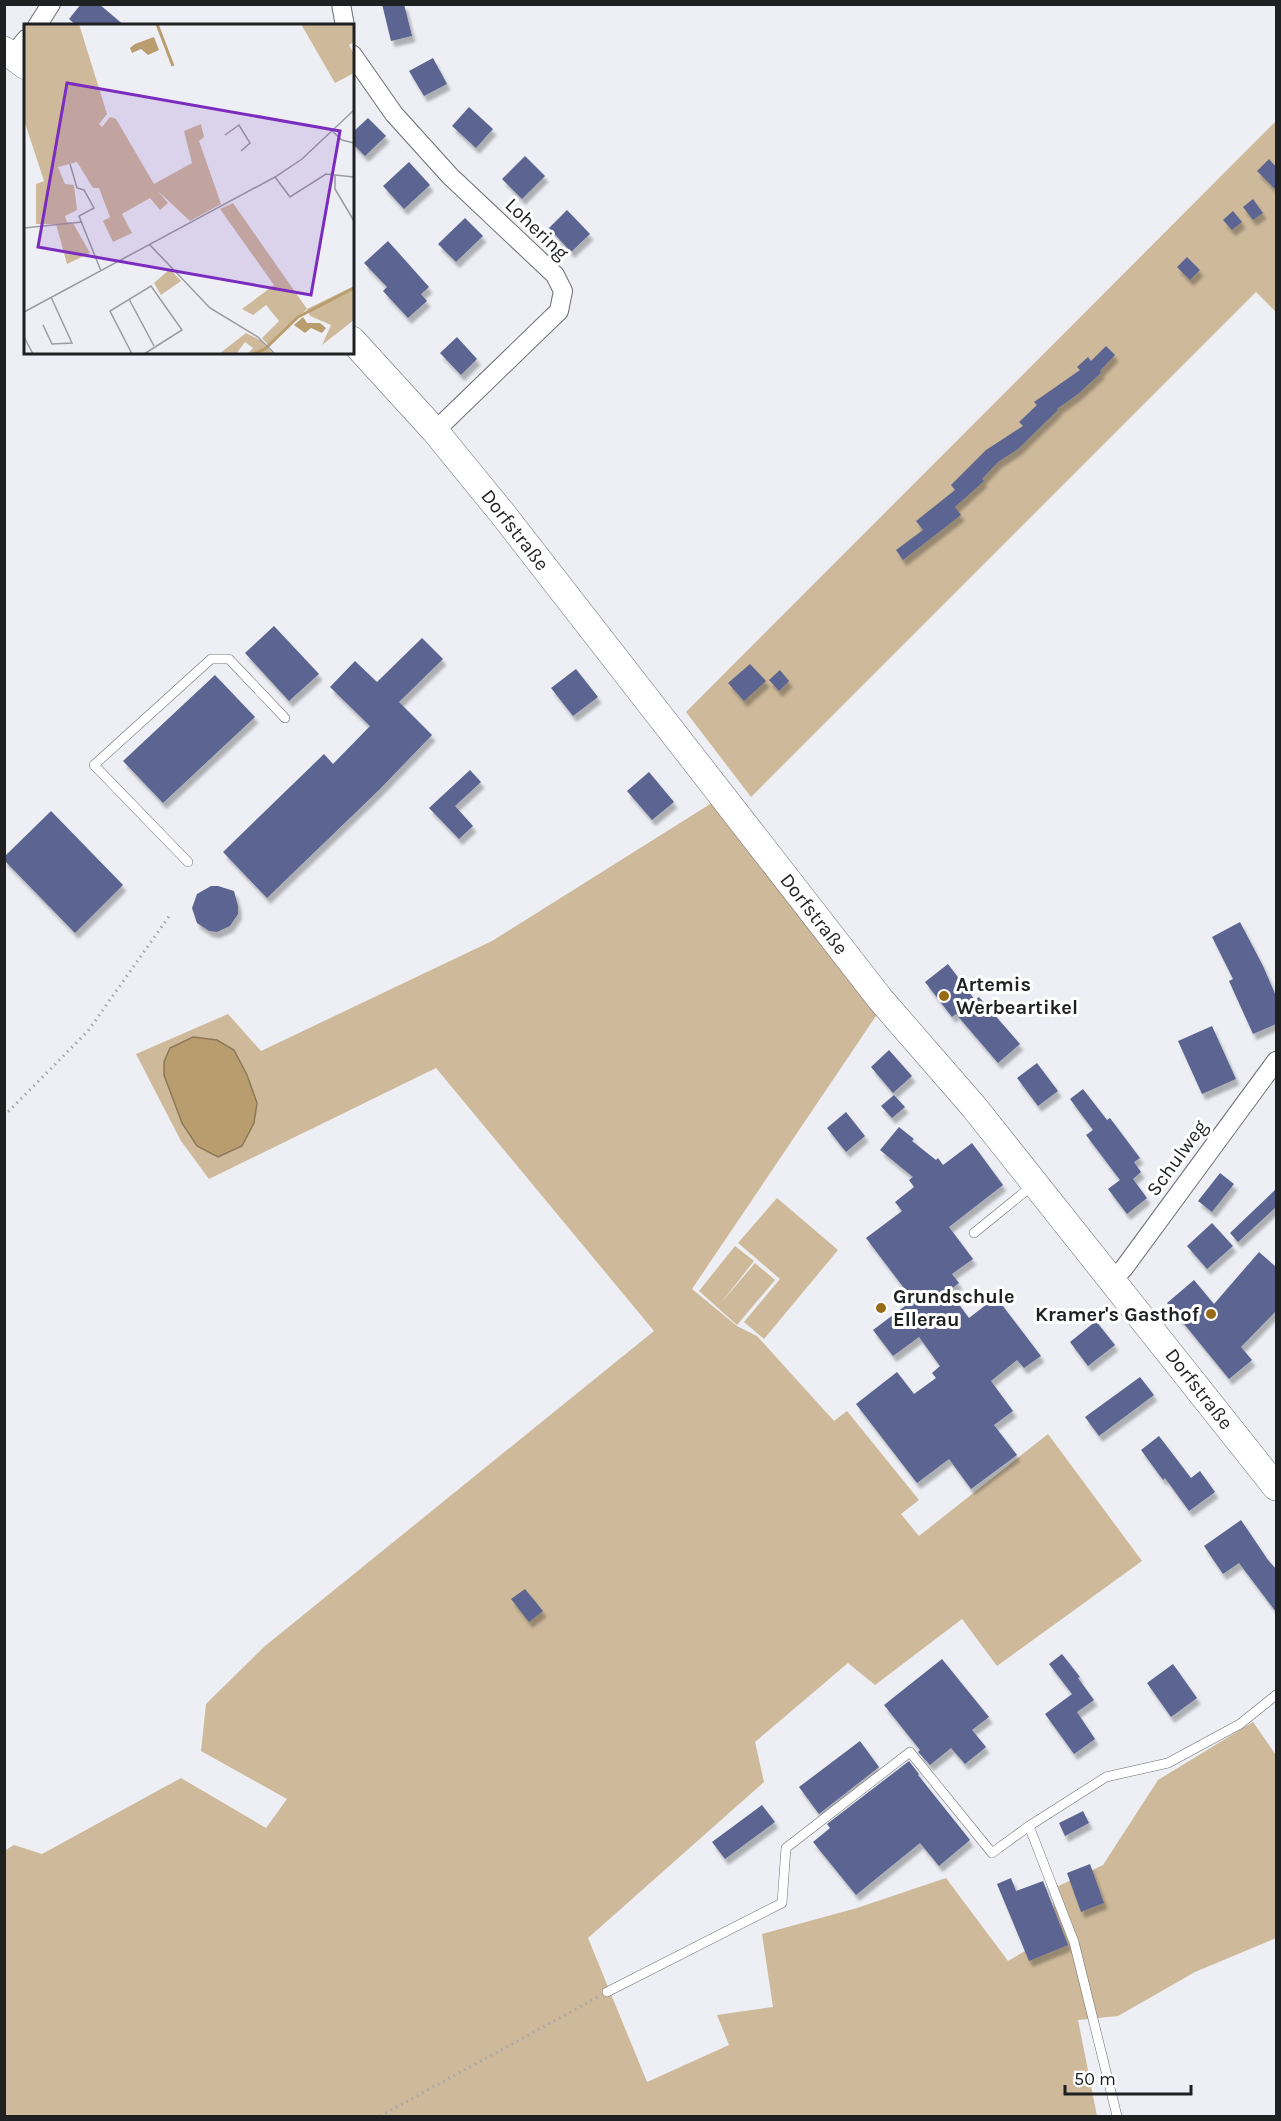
<svg xmlns="http://www.w3.org/2000/svg" width="1281" height="2121" font-family="Karla,sans-serif">
  <style>
    .green { fill: #ceb99a }
    .water { fill: #ba9d6f; stroke: #8c7858; stroke-width: 1.5 }
    .building { fill: #5b6591; filter: url(#shadow) }
    .lines { fill: none; stroke-linecap: round; stroke-linejoin: round }
    .lane-casing { stroke: #6c6d72; stroke-width: 10 }
    .street-casing { stroke: #6c6d72; stroke-width: 20 }
    .secondary-casing { stroke: #6c6d72; stroke-width: 28 }
    .path { stroke: #a5a6aa; stroke-width: 3; stroke-dasharray: 1.5 4.5; stroke-linecap: butt }
    .lane { stroke: #fff; stroke-width: 9 }
    .street { stroke: #fff; stroke-width: 18 }
    .secondary { stroke: #fff; stroke-width: 27 }
    .poi-dot { fill: #976b18; stroke: #fff; stroke-width: 2 }
    .labels { text-anchor: middle; dominant-baseline: central; stroke-width: 6; stroke-linejoin: round; paint-order: stroke }
    .street-label { font-size: 20px; fill: #1f2022; stroke: #fff }
    .poi-label { font-size: 20px; font-weight: bold; fill: #1f2022; stroke: #fff; text-anchor: start }
    .inset-river { fill: none; stroke: #ba9d6f; stroke-width: 3 }
    .inset-road { fill: none; stroke: #9b9ca0; stroke-width: 1.5 }
    .view { fill: #7b2cbf; fill-opacity: 0.15; stroke: #7b2cbf; stroke-width: 3 }
    .inset-edge { fill: none; stroke: #1f2022; stroke-width: 3 }
  </style>
  <defs>
    <filter id="shadow"><feDropShadow dx="3.5" dy="6" stdDeviation="1.5" flood-color="#0004"/></filter>
  </defs>
  <rect width="100%" height="100%" fill="#edeff4"/>
  <!-- green -->
  <path class="green" d="M 1276,121 L 1276,312 L 1256,292 L 751,797 L 686,712 Z
    M 715,801 L 880,1010 L 692,1289 L 737,1326 L 757,1336 L 834,1421 L 847,1411 L 919,1500 L 901,1514 L 919,1536 L 1048,1434 L 1142,1561 L 997,1666 L 962,1619 L 875,1685 L 848,1663 L 755,1742 L 764,1782 L 588,1938 L 647,2082 L 729,2045 L 717,2015 L 773,2007 L 762,1934 L 857,1908 L 946,1878 L 1008,1961 L 1056,1933 L 1052,1889 L 1103,1865 L 1158,1780 L 1253,1722 L 1276,1755 L 1276,1938 L 1195,1972 L 1118,2016 L 1078,2020 L 1097,2116 L 5,2116 L 4,1851 L 14,1845 L 42,1854 L 181,1778 L 266,1828 L 287,1799 L 201,1751 L 206,1704 L 265,1646 L 654,1331 L 436,1068 L 209,1179 L 181,1141 L 136,1054 L 228,1014 L 261,1051 L 492,941 Z
    M 777,1198 L 838,1250 L 764,1339 L 744,1322 L 780,1279 L 738,1243 Z
    M 735,1246 L 754,1261 L 720,1304 L 755,1263 L 775,1280 L 737,1325 L 699,1291 Z"/>
  <!-- water -->
  <path class="water" d="M 193,1037 L 217,1040 L 234,1050 L 247,1075 L 257,1103 L 254,1123 L 242,1146 L 218,1157 L 197,1146 L 182,1123 L 164,1075 L 164,1062 L 170,1048 Z"/>
  <!-- building -->
  <path class="building" d="M 81,4 L 99,4 L 125,26 L 77,26 L 69,19 Z
    M 382,4 L 404,4 L 412,36 L 391,41 Z
    M 433,58 L 447,84 L 424,96 L 409,71 Z
    M 469,107 L 493,129 L 476,148 L 452,126 Z
    M 368,118 L 386,136 L 365,156 L 352,143 L 352,133 Z
    M 525,156 L 545,176 L 522,199 L 502,179 Z
    M 1269,159 L 1276,167 L 1276,190 L 1257,171 Z
    M 409,162 L 430,185 L 404,209 L 383,186 Z
    M 1253,199 L 1263,213 L 1253,220 L 1243,207 Z
    M 567,210 L 590,234 L 571,252 L 549,228 Z
    M 1233,211 L 1242,222 L 1232,230 L 1223,220 Z
    M 465,218 L 483,236 L 456,262 L 438,244 Z
    M 388,241 L 429,287 L 421,294 L 427,301 L 408,318 L 383,291 L 387,287 L 364,263 Z
    M 1187,257 L 1200,270 L 1190,280 L 1177,267 Z
    M 457,337 L 477,359 L 461,375 L 440,353 Z
    M 1106,346 L 1115,355 L 1100,371 L 1101,373 L 1078,394 L 1057,409 L 1058,410 L 1018,449 L 998,462 L 982,479 L 984,481 L 955,507 L 961,515 L 903,560 L 896,550 L 923,530 L 916,521 L 955,490 L 951,485 L 986,450 L 1023,426 L 1019,422 L 1037,405 L 1034,402 L 1080,370 L 1077,367 L 1088,357 L 1091,361 Z
    M 274,626 L 319,674 L 289,701 L 245,653 Z
    M 422,638 L 443,659 L 399,702 L 432,735 L 380,789 L 267,898 L 223,852 L 324,754 L 333,764 L 370,726 L 330,687 L 355,661 L 377,682 Z
    M 750,664 L 766,681 L 744,701 L 728,683 Z
    M 576,669 L 598,697 L 573,716 L 551,688 Z
    M 780,670 L 789,681 L 779,691 L 769,680 Z
    M 215,675 L 255,717 L 163,803 L 123,761 Z
    M 470,770 L 481,782 L 455,806 L 473,826 L 459,839 L 429,808 Z
    M 649,772 L 674,802 L 652,820 L 627,791 Z
    M 51,811 L 123,885 L 75,933 L 4,860 L 4,857 Z
    M 211,886 L 218,886 L 234,891 L 238,906 L 238,914 L 230,926 L 217,932 L 209,931 L 197,923 L 192,908 L 197,894 Z
    M 1240,922 L 1263,966 L 1276,996 L 1276,1024 L 1253,1034 L 1229,981 L 1233,979 L 1212,937 Z
    M 948,964 L 975,1000 L 979,997 L 1020,1044 L 998,1063 L 956,1014 L 952,1017 L 925,982 Z
    M 1212,1026 L 1236,1079 L 1202,1094 L 1178,1041 Z
    M 889,1050 L 912,1076 L 893,1093 L 871,1067 Z
    M 1037,1063 L 1058,1091 L 1038,1106 L 1017,1078 Z
    M 1083,1089 L 1107,1120 L 1110,1118 L 1140,1158 L 1134,1162 L 1141,1172 L 1133,1179 L 1147,1198 L 1127,1214 L 1108,1189 L 1120,1180 L 1086,1135 L 1093,1130 L 1070,1099 Z
    M 894,1095 L 905,1107 L 892,1118 L 881,1106 Z
    M 846,1112 L 865,1136 L 846,1152 L 827,1128 Z
    M 899,1127 L 914,1139 L 912,1141 L 936,1160 L 938,1158 L 943,1165 L 972,1143 L 1003,1185 L 949,1227 L 973,1259 L 952,1274 L 959,1283 L 949,1291 L 969,1318 L 996,1297 L 1041,1356 L 1024,1368 L 1017,1360 L 991,1381 L 1013,1411 L 994,1425 L 1017,1455 L 971,1489 L 949,1459 L 917,1483 L 856,1404 L 897,1372 L 914,1394 L 936,1378 L 932,1373 L 940,1366 L 919,1337 L 893,1356 L 873,1330 L 913,1300 L 866,1238 L 902,1211 L 895,1202 L 914,1187 L 909,1180 L 913,1177 L 880,1150 Z
    M 1220,1173 L 1234,1184 L 1212,1212 L 1198,1201 Z
    M 1276,1189 L 1276,1207 L 1238,1242 L 1230,1233 Z
    M 1212,1223 L 1233,1246 L 1207,1269 L 1187,1246 Z
    M 1259,1252 L 1276,1267 L 1276,1311 L 1241,1347 L 1252,1360 L 1229,1379 L 1167,1303 L 1194,1280 L 1214,1304 Z
    M 1096,1321 L 1115,1345 L 1088,1366 L 1070,1342 Z
    M 1140,1377 L 1154,1395 L 1099,1436 L 1085,1417 Z
    M 1159,1436 L 1191,1478 L 1200,1471 L 1215,1492 L 1189,1511 L 1165,1478 L 1163,1480 L 1141,1450 Z
    M 1241,1520 L 1268,1560 L 1276,1569 L 1276,1612 L 1239,1563 L 1223,1574 L 1204,1546 Z
    M 525,1589 L 543,1611 L 529,1622 L 511,1599 Z
    M 1062,1654 L 1080,1677 L 1078,1678 L 1094,1700 L 1077,1712 L 1095,1739 L 1074,1754 L 1045,1714 L 1072,1694 L 1049,1664 Z
    M 942,1659 L 989,1717 L 972,1730 L 986,1747 L 965,1764 L 951,1748 L 930,1765 L 918,1752 L 920,1750 L 884,1705 Z
    M 1173,1664 L 1197,1698 L 1171,1717 L 1147,1683 Z
    M 860,1741 L 879,1767 L 819,1814 L 799,1787 Z
    M 909,1761 L 919,1774 L 918,1775 L 970,1840 L 939,1866 L 920,1843 L 856,1895 L 813,1842 L 830,1828 L 827,1824 Z
    M 762,1805 L 775,1822 L 725,1859 L 712,1842 Z
    M 1083,1811 L 1089,1823 L 1065,1836 L 1059,1823 Z
    M 1090,1864 L 1104,1903 L 1081,1912 L 1067,1873 Z
    M 1011,1878 L 1016,1891 L 1043,1881 L 1068,1945 L 1029,1961 L 997,1884 Z"/>
  <g class="lines">
    <defs>
      <path id="lane" d="M 188,862 L 94,765 L 211,659 L 229,659 L 285,718
        M 974,1233 L 1033,1185
        M 1029,1826 L 1074,1942 L 1117,2116
        M 607,1992 L 782,1903 L 786,1848 L 910,1752 L 992,1853 L 1029,1826 L 1106,1777 L 1168,1763 L 1240,1724 L 1276,1695"/>
      <path id="street" d="M 341,4 L 345,26
        M 37,26 L 51,4
        M 352,54 L 394,114 L 450,176 L 555,275 L 563,291 L 559,311 L 435,431
        M 12,56 L 26,39
        M 1113,1280 L 1124,1268 L 1276,1061"/>
      <path id="secondary" d="M 4,50 L 26,66
        M 352,340 L 435,431 L 502,513 L 881,1000 L 974,1107 L 1276,1487"/>
    </defs>
    <!-- lane casing -->
    <use href="#lane" class="lane-casing"/>
    <!-- street casing -->
    <use href="#street" class="street-casing"/>
    <!-- secondary casing -->
    <use href="#secondary" class="secondary-casing"/>
    <!-- path -->
    <path class="path" d="M 4,1116 L 88,1031 L 170,915
      M 380,2116 L 598,1997"/>
    <!-- lane -->
    <use href="#lane" class="lane"/>
    <!-- street -->
    <use href="#street" class="street"/>
    <!-- secondary -->
    <use href="#secondary" class="secondary"/>
  </g>
  <!-- markers -->
  <g class="poi-dot">
    <circle cx="944" cy="996" r="6"/>
    <circle cx="881" cy="1308" r="6"/>
    <circle cx="1211" cy="1314" r="6"/>
  </g>
  <g class="labels">
    <!-- street labels -->
    <g class="street-label">
      <text transform="translate(537 229) rotate(44)">Lohering</text>
      <text transform="translate(515 530) rotate(52)">Dorfstraße</text>
      <text transform="translate(814 914) rotate(52)">Dorfstraße</text>
      <text transform="translate(1177 1158) rotate(-54)">Schulweg</text>
      <text transform="translate(1199 1389) rotate(52)">Dorfstraße</text>
    </g>
    <!-- poi labels -->
    <g class="poi-label">
      <text x="956" y="984">Artemis<tspan x="956" dy="23">Werbeartikel</tspan></text>
      <text x="893" y="1296">Grundschule<tspan x="893" dy="23">Ellerau</tspan></text>
      <text x="1199" y="1314" text-anchor="end">Kramer's Gasthof</text>
    </g>
  </g>
  <!-- overview -->
  <g transform="translate(24 24)">
    <rect width="330" height="330" fill="#edeff4"/>
    <path d="M 0,0 L 55,0 L 83,90 L 75,100 L 78,103 L 86,93 L 92,95 L 130,160 L 168,139 L 160,107 L 177,100 L 180,113 L 175,117 L 197,180 L 166,197 L 134,167 L 144,179 L 136,186 L 126,174 L 98,190 L 108,209 L 89,218 L 79,197 L 86,193 L 75,164 L 69,164 L 53,138 L 34,143 L 41,160 L 50,161 L 53,186 L 41,192 L 43,198 L 49,199 L 66,229 L 43,240 L 32,200 L 12,200 L 12,160 L 20,157 L 0,96 ZM 277,0 L 330,0 L 330,18 L 325,21 L 330,30 L 330,49 L 311,59 ZM 209,179 L 283,285 L 330,262 L 330,296 L 298,321 L 307,301 L 286,292 L 283,285 L 244,321 L 238,314 L 255,297 L 242,281 L 229,291 L 218,285 L 250,261 L 196,185 ZM 146,245 L 157,257 L 137,271 L 130,259 ZM 222,309 L 238,317 L 249,330 L 223,330 L 229,324 L 221,318 L 212,330 L 195,330 Z" fill="#ceb99a"/>
    <path d="M 130,13 L 135,26 L 124,31 L 117,25 L 108,29 L 106,24 L 111,20 ZM 279,293 L 283,299 L 296,299 L 302,304 L 298,309 L 287,304 L 281,309 L 270,301 Z" fill="#ba9d6f"/>
    <path class="inset-river" d="M 133,0 L 149,42M 229,330 L 241,325 L 274,293 L 330,264"/>
    <path class="inset-road" d="M 308,107 L 318,116 L 330,119M 201,111 L 215,101 L 226,119 L 217,127M 46,140 L 53,164 L 60,166 L 70,184 L 55,192 L 77,247M 311,151 L 311,165 L 330,197M 251,153 L 266,173 L 302,150 L 330,153M 0,204 L 58,198M 126,221 L 186,284 L 234,313 L 251,330M 105,275 L 130,322M 0,288 L 251,153 L 278,135 L 330,86M 19,301 L 28,320 L 48,319 L 27,273M 0,313 L 9,330M 108,330 L 86,287 L 127,262 L 158,306 L 120,330"/>
    <path class="view" d="M 43,59 L 316,107 L 287,271 L 14,223 Z"/>
    <rect width="330" height="330" class="inset-edge"/>
  </g>
  <!-- border -->
  <rect width="1281" height="2121" fill="none" stroke="#1f2022" stroke-width="12"/>
  <!-- scale -->
  <path d="M1065 2085v9h126v-9" fill="none" stroke="#1f2022" stroke-width="3"/>
  <text x="1074" y="2085" font-size="18" fill="#1f2022" stroke="#ffffff" stroke-width="4.5" paint-order="stroke">50 m</text>
</svg>
